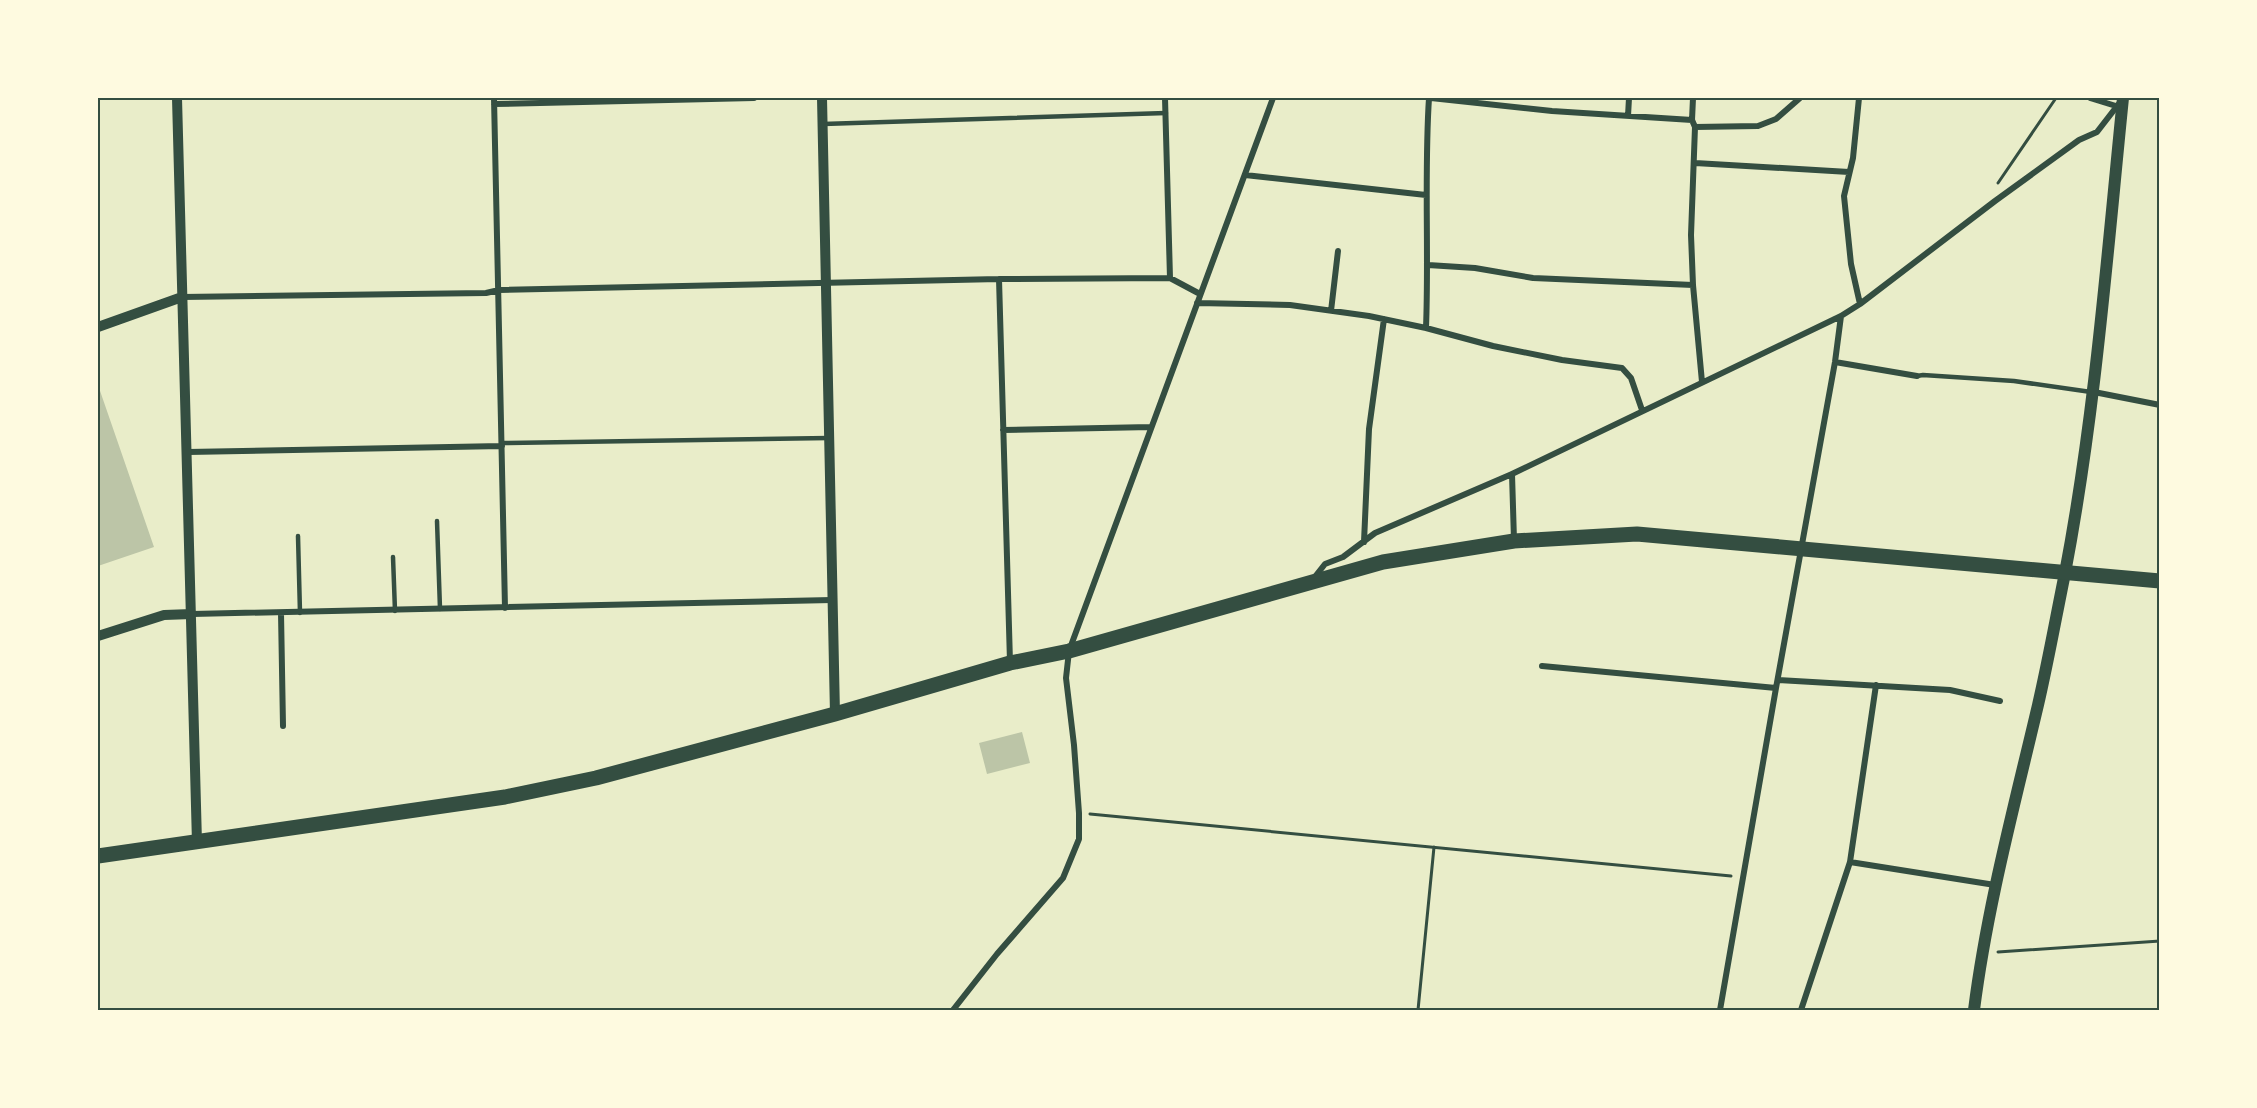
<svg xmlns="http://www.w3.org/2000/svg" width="2257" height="1108" font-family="'Asap Condensed',sans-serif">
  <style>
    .building { fill: #bcc5a7 }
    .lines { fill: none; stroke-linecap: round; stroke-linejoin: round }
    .path { stroke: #344e41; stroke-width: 3 }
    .service { stroke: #344e41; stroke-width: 4.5 }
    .minor { stroke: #344e41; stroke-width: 6 }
    .tertiary { stroke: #344e41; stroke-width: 10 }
    .secondary { stroke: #344e41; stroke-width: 12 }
    .primary { stroke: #344e41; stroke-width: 15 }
    .neatline { fill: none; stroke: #344e41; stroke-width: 2 }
  </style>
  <rect width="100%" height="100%" fill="#e9edc9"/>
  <!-- building -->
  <path class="building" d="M 98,385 L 154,547 L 98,566 Z
    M 1022,732 L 1030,763 L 987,774 L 979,743 Z"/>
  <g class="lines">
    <!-- path -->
    <path class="path" d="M 1998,183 L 2056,98
      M 1090,814 L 1731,876
      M 1998,952 L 2160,941
      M 1418,1010 L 1434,847"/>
    <!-- service -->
    <path class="service" d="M 823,124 L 1166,113
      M 1917,376 L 1923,375 L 2014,381 L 2091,392
      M 502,443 L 829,438
      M 437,521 L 440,609
      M 298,536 L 300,613
      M 393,557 L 395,611"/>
    <!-- minor -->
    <path class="minor" d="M 494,98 L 505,608
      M 1165,98 L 1170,278
      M 1431,98 L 1552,111 L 1692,120
      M 1693,98 L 1692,120 L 1695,127 L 1691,235 L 1693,285 L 1702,382
      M 1859,98 L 1853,158 L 1844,196 L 1851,264 L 1860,304
      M 2090,98 L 2116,106
      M 494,104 L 754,98
      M 1628,116 L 1629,98
      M 1695,127 L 1758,126 L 1776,119 L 1800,98
      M 1695,163 L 1849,172
      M 1245,175 L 1426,195
      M 1428,265 L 1475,268 L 1533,278 L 1693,285
      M 999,279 L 1010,662
      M 182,297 L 486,293 L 499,290 L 999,279 L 1170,278 L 1200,294
      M 1197,303 L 1290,305 L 1369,316 L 1426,328 L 1493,346 L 1562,360 L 1622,368 L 1631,378 L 1642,410
      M 1331,311 L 1338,251
      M 1426,328 C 1429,251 1424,174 1429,98
      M 1835,362 L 1917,376
      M 2094,392 L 2160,405
      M 1003,430 L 1151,427
      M 188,452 L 502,446
      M 1512,474 L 1514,540
      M 1364,542 L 1369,429 L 1384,319
      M 1314,578 L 1325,564 L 1343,557 L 1375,533 L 1512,474 L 1841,316 L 1860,304 L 1995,201 L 2079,140 L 2097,132 L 2121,101
      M 281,613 L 283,726
      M 192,614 L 832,600
      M 1542,666 L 1776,688
      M 1778,680 L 1950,690 L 2000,701
      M 1850,862 L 1995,885
      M 953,1010 L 997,954 L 1063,878 L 1079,839 L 1079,813 L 1074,745 L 1066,678 L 1069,651 L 1273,98
      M 1720,1010 L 1776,688 L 1835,362 L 1841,316
      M 1801,1010 L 1850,862 L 1876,685"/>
    <!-- tertiary -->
    <path class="tertiary" d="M 177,98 L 197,843
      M 822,98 L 835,714
      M 98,327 L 182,297
      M 98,636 L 164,615 L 192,614"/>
    <!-- secondary -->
    <path class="secondary" d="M 1974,1010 C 1987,907 2014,807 2038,705 C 2048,662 2056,617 2065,573 C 2095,416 2107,256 2123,98"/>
    <!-- primary -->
    <path class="primary" d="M 98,856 L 505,797 L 596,778 L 835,714 L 1010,663 L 1069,651 L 1383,562 L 1514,541 L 1637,534 L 2160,581"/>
  </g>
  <!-- border -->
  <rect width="2257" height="1108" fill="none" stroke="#fefae0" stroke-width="198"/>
  <rect x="99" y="99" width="2059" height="910" class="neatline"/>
</svg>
